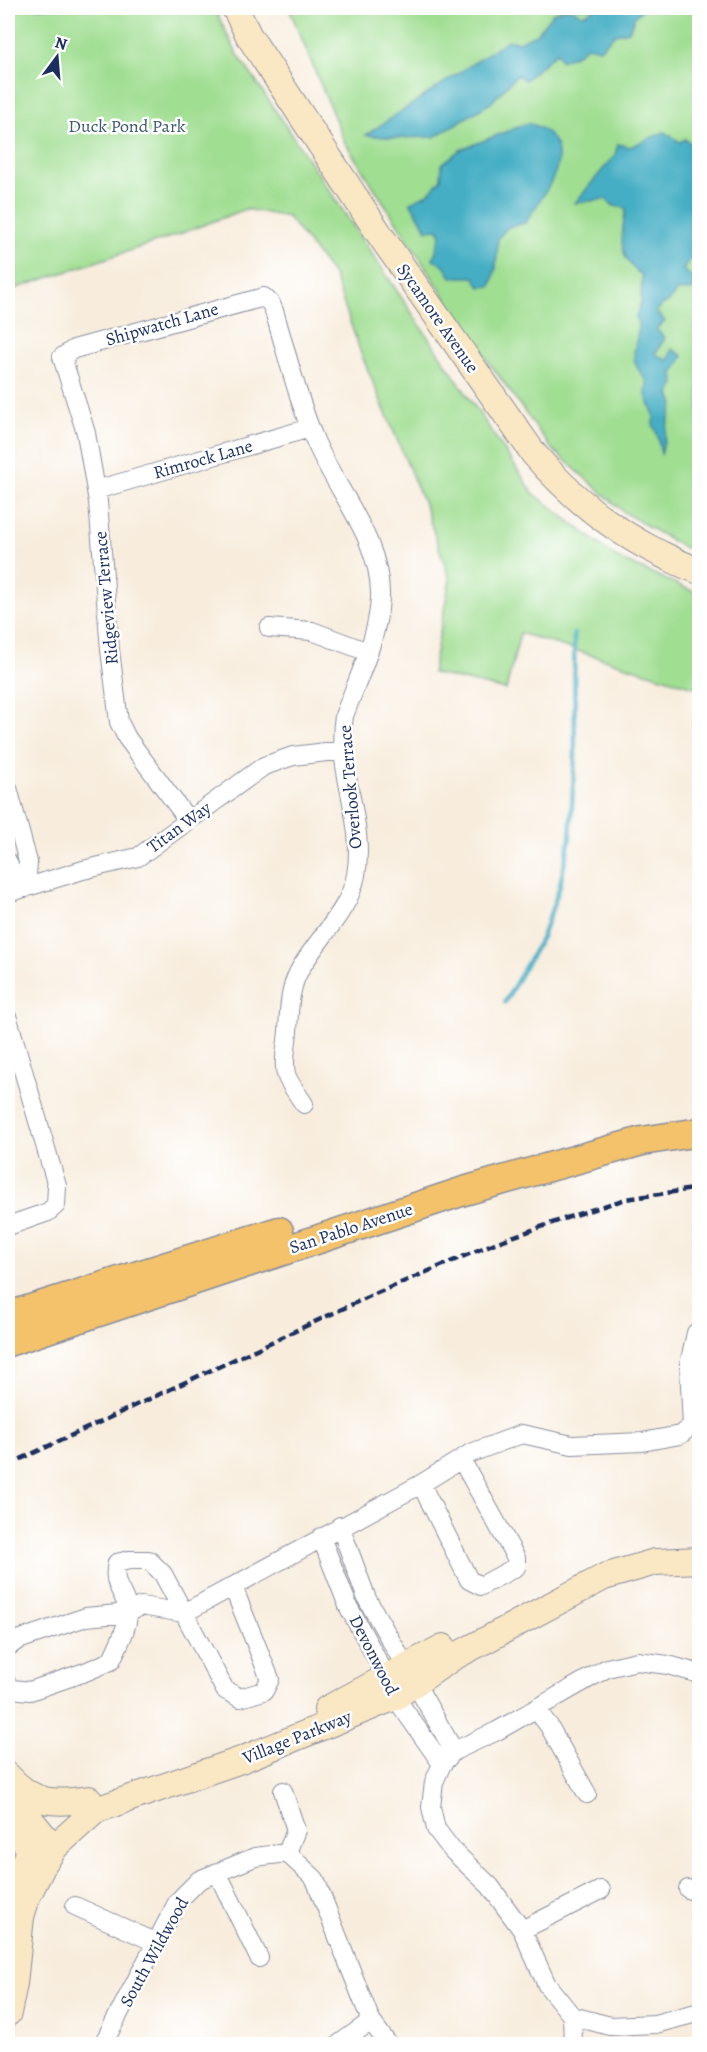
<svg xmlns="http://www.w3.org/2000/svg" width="707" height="2052" font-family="Alegreya,serif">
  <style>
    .green { fill: #a0de92; stroke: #5e8678; stroke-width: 1.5 }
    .water { fill: #45aec4; stroke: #306e91; stroke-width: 1.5 }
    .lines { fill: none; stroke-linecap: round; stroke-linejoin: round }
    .stream { stroke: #45aec4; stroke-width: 4.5 }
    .street-casing { stroke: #8a8e9e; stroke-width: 20 }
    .secondary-casing { stroke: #8a8e9e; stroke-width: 28 }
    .primary-casing { stroke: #8a8e9e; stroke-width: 31 }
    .street { stroke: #fff; stroke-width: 18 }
    .secondary { stroke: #fae7c3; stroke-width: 26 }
    .primary { stroke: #f3c26a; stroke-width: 28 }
    .rail { stroke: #1b2f5e; stroke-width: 4.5; stroke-dasharray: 9 4.5; stroke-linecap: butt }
    .labels { text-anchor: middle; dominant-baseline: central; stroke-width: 5; stroke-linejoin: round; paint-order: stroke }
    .park-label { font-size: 18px; fill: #3c5b6b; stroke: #fff }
    .street-label { font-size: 18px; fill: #1b2f5e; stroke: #fff }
  </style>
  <rect width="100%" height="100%" fill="#fff"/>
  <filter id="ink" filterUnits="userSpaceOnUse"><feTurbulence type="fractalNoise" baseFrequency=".0167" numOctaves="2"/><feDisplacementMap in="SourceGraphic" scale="12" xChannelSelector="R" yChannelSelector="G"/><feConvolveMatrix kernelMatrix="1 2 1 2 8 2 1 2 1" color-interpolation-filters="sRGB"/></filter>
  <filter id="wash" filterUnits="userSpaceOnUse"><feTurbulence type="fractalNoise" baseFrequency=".008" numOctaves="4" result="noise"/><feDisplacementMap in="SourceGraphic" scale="24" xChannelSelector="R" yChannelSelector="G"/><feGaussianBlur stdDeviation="1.35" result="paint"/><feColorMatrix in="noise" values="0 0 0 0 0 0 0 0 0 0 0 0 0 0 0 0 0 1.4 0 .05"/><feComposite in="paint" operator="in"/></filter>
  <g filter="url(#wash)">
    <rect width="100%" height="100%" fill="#f8eddd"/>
    <!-- green -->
    <path class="green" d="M 8,8 L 214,8 L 236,52 L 533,493 L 617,558 L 699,594 L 700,684 L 697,688 L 520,633 L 506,690 L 432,673 L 450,580 L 425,506 L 362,356 L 334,276 L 288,217 L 246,209 L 174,236 L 8,291 Z
      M 289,8 L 699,8 L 699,552 L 681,546 L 625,513 L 551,448 L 472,339 L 344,141 Z"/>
    <!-- water -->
    <path class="water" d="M 569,8 L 583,15 L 596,8 L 644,8 L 635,16 L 629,31 L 615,34 L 600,49 L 587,46 L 579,53 L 561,61 L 557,52 L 525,80 L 517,75 L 491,103 L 434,137 L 395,138 L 366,135 L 508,40 L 518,42 L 536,34 L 553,13 Z
      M 528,123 C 533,125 540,127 545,131 C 578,156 541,198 525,223 L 508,227 L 498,238 L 496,268 L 491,286 L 480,287 L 474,277 L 451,277 L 444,266 L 433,259 L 441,234 L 437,229 L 427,230 L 410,202 L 428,194 L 441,179 L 442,164 L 460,150 Z
      M 664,132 L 680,142 L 685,139 L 690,143 L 699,139 L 699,174 L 694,182 L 699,187 C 699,191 697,194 696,198 C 696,211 704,216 695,229 C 700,244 693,258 683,269 L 695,280 L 694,290 L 676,291 L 669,302 L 663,304 L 656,312 L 665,321 L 656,329 L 665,338 L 655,354 L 668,361 L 672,349 L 683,356 L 673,374 L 675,384 L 670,394 L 674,404 C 666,423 666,436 661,455 L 658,437 L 653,424 L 654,415 L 646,395 L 647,381 C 619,350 646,342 636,317 L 641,302 L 642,275 C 616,258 621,235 626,208 L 614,206 L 605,199 L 575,203 L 615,155 L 618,144 L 630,147 Z"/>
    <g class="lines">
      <!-- stream -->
      <path class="stream" d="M 505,1002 L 542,937 L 559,889 L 570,838 L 575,756 L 574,634"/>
    </g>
  </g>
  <g filter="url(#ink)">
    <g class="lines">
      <defs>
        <path id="street" d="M 96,490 L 310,428
          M 269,628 L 312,631 L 368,652
          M 8,788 L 28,862 L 26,888 L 12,874 L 8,862
          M 188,820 L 127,738 L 119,722 L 110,650 L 98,502 L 86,433 L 62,357 L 74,349 L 264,297 L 271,304 L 274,311 C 287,354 297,397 314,438 C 335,490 382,539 380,598 C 378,638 358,678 344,716 C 335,767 366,821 356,875 C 349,913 315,940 298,973 C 289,991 289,1012 288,1031 C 287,1045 282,1064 287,1077 C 291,1086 299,1096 304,1104
          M 8,893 L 83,870 L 138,857 L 264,766 L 293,756 L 343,750
          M 8,1019 L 57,1186 L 56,1205 L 48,1212 L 8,1226
          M 692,1426 L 689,1365 L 696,1333 L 700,1332
          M 421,1484 L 469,1580 L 481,1586 L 516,1567 L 516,1558 L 461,1459
          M 340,1526 L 367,1599 L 454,1751
          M 321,1537 L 348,1606 L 386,1676 L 395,1697 L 442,1764
          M 8,1647 L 18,1640 L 86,1617 L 128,1613 L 141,1606 L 184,1613 L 421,1484 L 471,1453 L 522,1434 L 572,1445 L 642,1442 L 680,1435 L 695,1423 L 700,1423
          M 8,1685 L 12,1689 L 30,1691 L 85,1672 L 111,1661 C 117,1648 129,1626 128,1612 C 126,1592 111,1587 117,1563 L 129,1560 L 149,1560 L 163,1574 L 225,1690 L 240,1698 L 264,1691 L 270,1679 L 233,1587
          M 536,1709 L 549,1726 L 587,1794
          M 283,1791 L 296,1830 L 287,1853
          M 217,1872 L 259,1958
          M 688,1889 L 700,1894
          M 75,1906 L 157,1943
          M 522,1930 L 601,1890
          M 572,2016 L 610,2026 L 655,2024 L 700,2012
          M 103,2044 L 178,1901 L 199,1880 L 255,1857 L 287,1853 L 315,1879 L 371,2021 L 388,2044
          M 339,2044 L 371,2021
          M 573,2044 L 572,2016 L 547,1985 L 522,1930 L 490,1886 L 452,1850 L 436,1829 L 431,1807 L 434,1782 L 442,1764 L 454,1751 L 497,1731 L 607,1668 L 637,1661 L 668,1665 L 700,1674"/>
        <path id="secondary" d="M 235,8 L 249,36 L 382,238 L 534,454 C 570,496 612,530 661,554 C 674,560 686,567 700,571
          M 327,1709 L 443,1647
          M 8,1776 C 34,1805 54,1804 89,1799
          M 8,1788 L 11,1796 L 53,1847
          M 8,1823 L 43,1863
          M 8,1900 L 21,1867 L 41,1836
          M 8,2013 L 14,1984 L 21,1917 L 27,1897 L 44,1863 L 56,1846 L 96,1810 L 241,1760 L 395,1697 L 452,1658 L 604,1577 L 655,1562 L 700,1560"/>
        <path id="primary" d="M 8,1316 L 279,1231
          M 8,1342 L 464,1191 L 642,1141 L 700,1132"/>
      </defs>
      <!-- street casing -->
      <use href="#street" class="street-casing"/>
      <!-- secondary casing -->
      <use href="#secondary" class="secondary-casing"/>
      <!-- primary casing -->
      <use href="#primary" class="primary-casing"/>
      <!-- street -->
      <use href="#street" class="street"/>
      <!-- secondary -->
      <use href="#secondary" class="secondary"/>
      <!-- primary -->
      <use href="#primary" class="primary"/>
      <!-- rail -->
      <path class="rail" d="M 8,1465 L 370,1296 L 495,1243 L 572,1216 L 626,1199 L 700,1188"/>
    </g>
  </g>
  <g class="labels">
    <!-- park labels -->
    <g class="park-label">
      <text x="127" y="126">Duck Pond Park</text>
    </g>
    <!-- street labels -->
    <g class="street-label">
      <text transform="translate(438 318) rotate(55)">Sycamore Avenue</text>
      <text transform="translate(162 324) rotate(-16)">Shipwatch Lane</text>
      <text transform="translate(203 459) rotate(-16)">Rimrock Lane</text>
      <text transform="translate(106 598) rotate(-95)">Ridgeview Terrace</text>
      <text transform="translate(350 787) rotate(-95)">Overlook Terrace</text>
      <text transform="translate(179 827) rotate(-36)">Titan Way</text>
      <text transform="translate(351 1228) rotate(-18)">San Pablo Avenue</text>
      <text transform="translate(374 1655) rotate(63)">Devonwood</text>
      <text transform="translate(297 1737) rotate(-22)">Village Parkway</text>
      <text transform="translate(154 1952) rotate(-61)">South Wildwood</text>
    </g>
  </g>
  <!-- margin -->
  <rect width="707" height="2052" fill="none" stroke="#fff" stroke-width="30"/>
  <!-- north arrow -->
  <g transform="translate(57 57) rotate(16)" stroke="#ffffff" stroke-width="4.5" paint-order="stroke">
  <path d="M0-4.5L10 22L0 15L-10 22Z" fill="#1b2f5e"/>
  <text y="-9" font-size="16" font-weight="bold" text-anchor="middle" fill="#1b2f5e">N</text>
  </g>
</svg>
